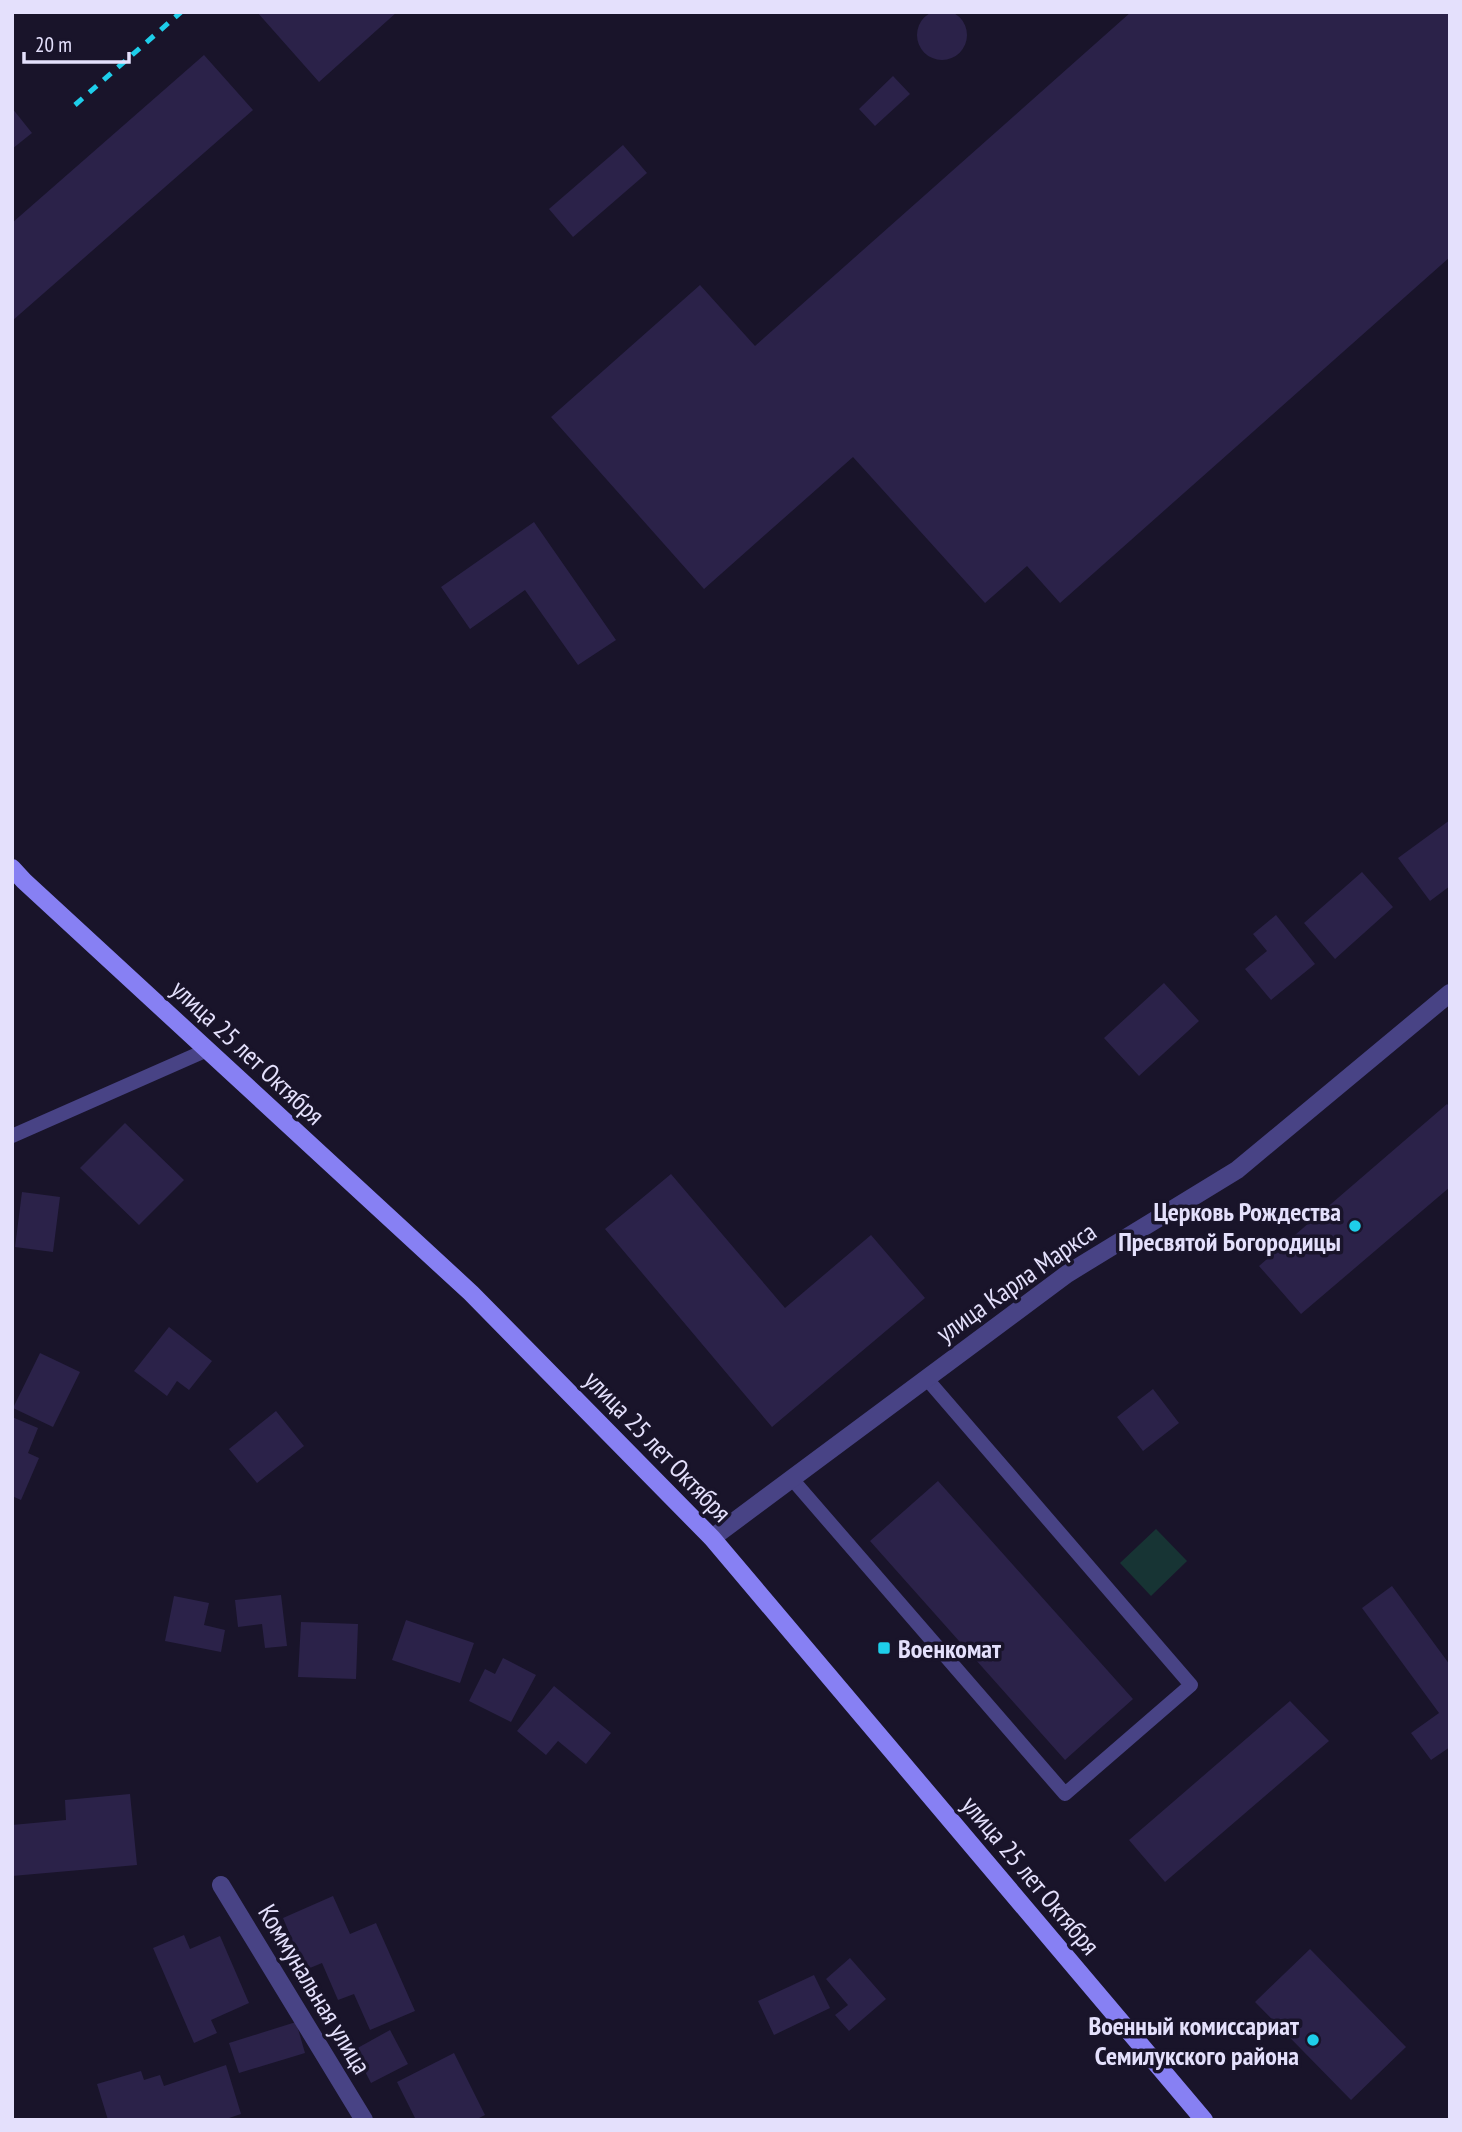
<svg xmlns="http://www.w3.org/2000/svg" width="1462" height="2132" font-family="'PT Sans Narrow',sans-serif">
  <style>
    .green { fill: #173434 }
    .building { fill: #2b2249 }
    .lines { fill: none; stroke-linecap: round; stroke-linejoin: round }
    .lane { stroke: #484385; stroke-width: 14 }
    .street { stroke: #484385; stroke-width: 18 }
    .secondary { stroke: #8780f3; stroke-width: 18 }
    .rail { stroke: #1eceea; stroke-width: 5; stroke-dasharray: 10 9; stroke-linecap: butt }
    .poi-dot { fill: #1eceea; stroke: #19142a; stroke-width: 2.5 }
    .labels { text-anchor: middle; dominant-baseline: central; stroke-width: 7; stroke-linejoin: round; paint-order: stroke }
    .street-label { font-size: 26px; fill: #e4e0fc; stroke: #19142a }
    .poi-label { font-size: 26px; font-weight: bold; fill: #e4e0fc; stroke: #19142a; text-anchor: end }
  </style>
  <rect width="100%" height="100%" fill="#19142a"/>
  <!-- green -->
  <path class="green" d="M 1156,1529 L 1187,1561 L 1151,1596 L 1120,1563 Z"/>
  <!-- building -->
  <path class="building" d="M917 35a25 25 0 1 1 50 0a25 25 0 1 1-50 0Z
    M 257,12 L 397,12 L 319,82 Z
    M 1131,12 L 1450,12 L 1450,257 L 1060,603 L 1027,566 L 985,603 L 853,457 L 704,589 L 551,417 L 700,285 L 755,346 Z
    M 204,55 L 253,110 L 12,321 L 12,223 Z
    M 893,76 L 910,94 L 875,126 L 859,109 Z
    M 12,108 L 32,133 L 12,149 Z
    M 623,145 L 647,173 L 573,237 L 549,209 Z
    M 534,522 L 616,640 L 578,665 L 525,590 L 470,629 L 441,587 Z
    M 1450,820 L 1450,886 L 1430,901 L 1398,858 Z
    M 1362,872 L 1393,907 L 1335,959 L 1304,923 Z
    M 1276,915 L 1315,964 L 1271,1000 L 1245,969 L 1267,951 L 1253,934 Z
    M 1164,983 L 1199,1021 L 1139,1076 L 1104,1038 Z
    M 1447,1104 L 1450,1107 L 1450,1187 L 1301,1314 L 1259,1266 Z
    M 125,1123 L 184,1180 L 139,1225 L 80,1168 Z
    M 671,1174 L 785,1308 L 871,1235 L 925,1298 L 772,1427 L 605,1229 Z
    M 22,1192 L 60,1197 L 53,1252 L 15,1247 Z
    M 169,1327 L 212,1361 L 189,1390 L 177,1381 L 167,1396 L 134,1371 Z
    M 40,1353 L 80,1372 L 53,1427 L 13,1408 Z
    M 1153,1389 L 1179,1423 L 1143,1451 L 1117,1417 Z
    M 276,1411 L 304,1446 L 257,1483 L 229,1449 Z
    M 12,1417 L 38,1428 L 28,1453 L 39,1458 L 21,1500 L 12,1496 Z
    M 938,1481 L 1133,1699 L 1065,1760 L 870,1541 Z
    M 1392,1586 L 1450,1665 L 1450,1747 L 1431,1760 L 1411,1733 L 1439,1713 L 1362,1608 Z
    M 281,1595 L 287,1646 L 265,1648 L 262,1624 L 238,1627 L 235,1600 Z
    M 174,1596 L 209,1603 L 204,1625 L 225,1630 L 221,1652 L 165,1641 Z
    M 406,1620 L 474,1643 L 460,1683 L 392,1660 Z
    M 301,1622 L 358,1624 L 356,1679 L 298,1677 Z
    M 503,1658 L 536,1675 L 511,1722 L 469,1701 L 485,1669 L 495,1674 Z
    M 554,1686 L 611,1733 L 586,1764 L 558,1741 L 546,1755 L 517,1731 Z
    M 1290,1701 L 1329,1741 L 1165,1882 L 1129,1840 Z
    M 130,1794 L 137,1865 L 12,1876 L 12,1825 L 66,1820 L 65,1800 Z
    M 333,1896 L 350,1934 L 376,1923 L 415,2011 L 370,2030 L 354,1994 L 338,2000 L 322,1963 L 305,1970 L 283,1918 Z
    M 184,1935 L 190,1949 L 220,1936 L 249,2003 L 211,2020 L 217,2033 L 194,2043 L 153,1948 Z
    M 1310,1949 L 1406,2047 L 1351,2100 L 1255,2002 Z
    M 850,1958 L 886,1999 L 849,2031 L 835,2015 L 848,2005 L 826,1979 Z
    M 814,1975 L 830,2008 L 774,2035 L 758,2001 Z
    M 296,2022 L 305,2053 L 239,2073 L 229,2043 Z
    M 390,2030 L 408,2064 L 371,2083 L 354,2050 Z
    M 454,2053 L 485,2115 L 475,2120 L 416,2120 L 397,2082 Z
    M 226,2065 L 241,2114 L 223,2120 L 108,2120 L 97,2084 L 141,2071 L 144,2080 L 160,2075 L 164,2086 Z"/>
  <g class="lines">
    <!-- lane -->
    <path class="lane" d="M 12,1136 L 207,1050
      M 792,1479 L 1065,1794 L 1191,1685 L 926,1378"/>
    <!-- street -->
    <path class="street" d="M 712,1538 L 1067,1274 L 1237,1170 L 1450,993
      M 221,1885 L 364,2120"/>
    <!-- secondary -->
    <path class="secondary" d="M 12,868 L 24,881 L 471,1293 L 712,1538 L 1204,2120"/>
    <!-- rail -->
    <path class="rail" d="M 75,105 L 181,12"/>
  </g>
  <!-- markers -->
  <g class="poi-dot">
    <circle cx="1355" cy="1226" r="7"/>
    <rect x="877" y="1641" width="14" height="14" rx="3.5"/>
    <circle cx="1313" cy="2040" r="7"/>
  </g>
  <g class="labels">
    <!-- street labels -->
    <g class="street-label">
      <text transform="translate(248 1052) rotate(43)">улица 25 лет Октября</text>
      <text transform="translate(1016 1282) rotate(-35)">улица Карла Маркса</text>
      <text transform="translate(658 1446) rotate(46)">улица 25 лет Октября</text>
      <text transform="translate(1031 1875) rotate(50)">улица 25 лет Октября</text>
      <text transform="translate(315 1989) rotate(59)">Коммунальная улица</text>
    </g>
    <!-- poi labels -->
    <g class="poi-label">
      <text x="1341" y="1211">Церковь Рождества<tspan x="1341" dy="30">Пресвятой Богородицы</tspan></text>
      <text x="898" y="1648" text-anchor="start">Военкомат</text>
      <text x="1299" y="2025">Военный комиссариат<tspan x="1299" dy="30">Семилукского района</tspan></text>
    </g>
  </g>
  <!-- border -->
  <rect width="1462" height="2132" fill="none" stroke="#e4e0fc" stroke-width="28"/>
  <!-- scale -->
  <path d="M24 52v10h105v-10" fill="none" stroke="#e4e0fc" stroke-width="3.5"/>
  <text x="35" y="52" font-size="21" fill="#e4e0fc" stroke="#19142a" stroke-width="5" paint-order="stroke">20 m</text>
</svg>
